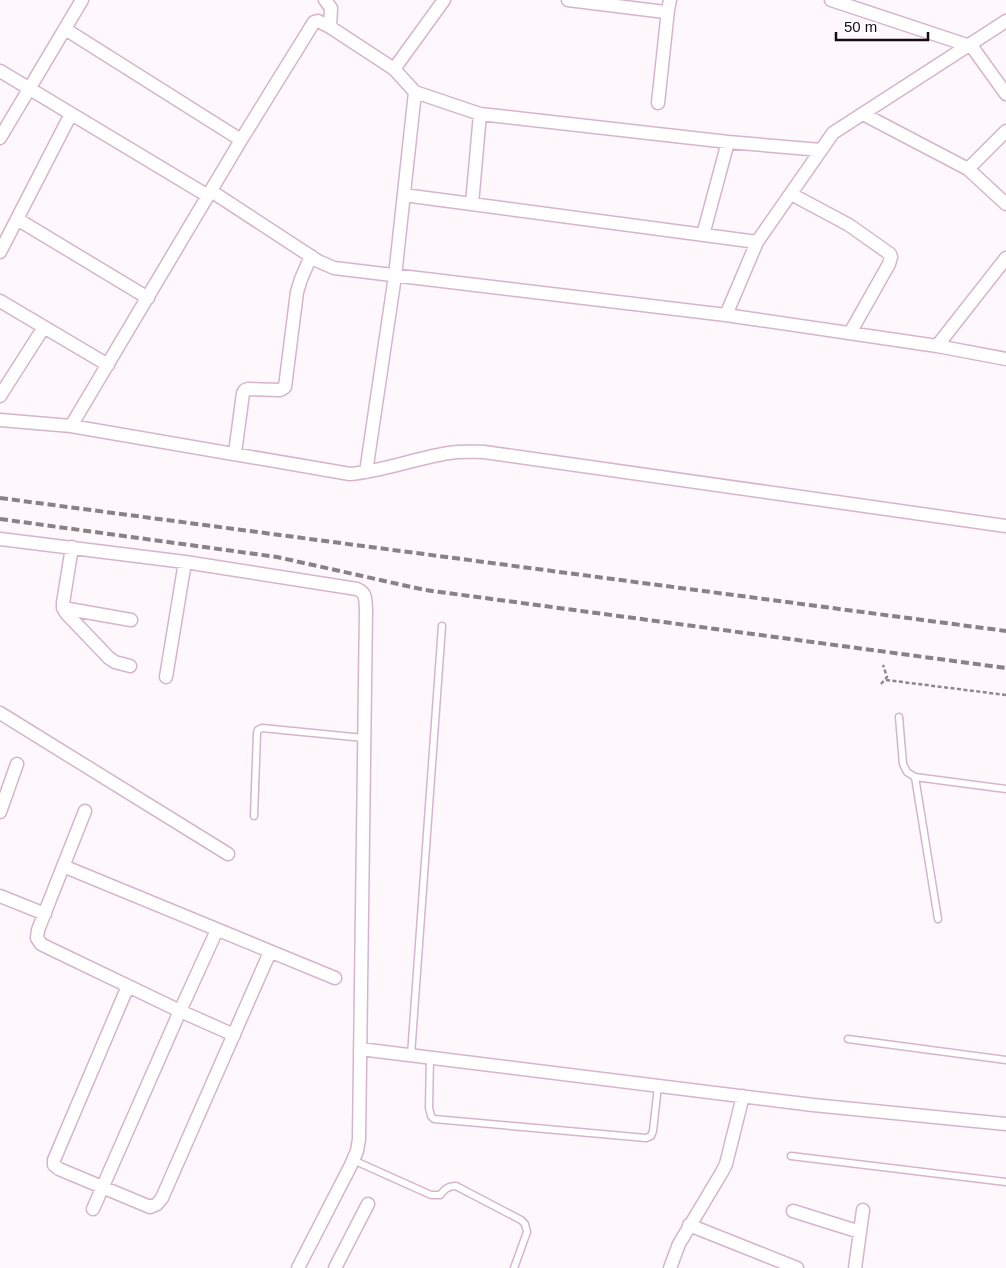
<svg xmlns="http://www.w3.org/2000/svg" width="1006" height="1268" font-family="Helvetica,sans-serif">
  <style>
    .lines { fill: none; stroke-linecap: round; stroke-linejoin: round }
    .lane-casing { stroke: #d6b5ca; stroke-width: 9 }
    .street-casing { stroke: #d6b5ca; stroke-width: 15 }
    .path { stroke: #90878d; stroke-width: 2.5; stroke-dasharray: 4 2.5; stroke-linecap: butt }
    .lane { stroke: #fff; stroke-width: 6 }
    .street { stroke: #fff; stroke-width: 12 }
    .rail { stroke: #8a8187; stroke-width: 4; stroke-dasharray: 8 4; stroke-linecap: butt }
  </style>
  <rect width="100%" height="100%" fill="#fef7fb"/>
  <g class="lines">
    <defs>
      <path id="lane" d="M 899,717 L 903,764 L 907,772 L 915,777 L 1006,789
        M 915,777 L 938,919
        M 254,816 L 257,733 L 258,730 L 262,728 L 364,738
        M 848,1039 L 1006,1060
        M 411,1055 L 442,626
        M 430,1057 L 429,1108 L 431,1116 L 434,1119 L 646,1138 L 651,1136 L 653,1131 L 658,1086
        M 791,1156 L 1006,1182
        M 353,1160 L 431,1195 L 440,1195 C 445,1189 448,1186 456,1186 L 521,1220 L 525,1224 L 527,1232 L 514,1268"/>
      <path id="street" d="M 325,0 L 331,8 L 330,27
        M 568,0 L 665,12 L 668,10 L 670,0
        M 831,0 L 967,45
        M 65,29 L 241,140
        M 970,44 L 1006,94
        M 394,69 L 415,92 L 480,114 L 728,142 L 821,150
        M 0,71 L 208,196
        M 658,103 L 668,10
        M 863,114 L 968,169 L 1006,204
        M 0,138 L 82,0
        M 968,169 L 1006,131
        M 211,191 L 318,261 L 334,268 L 726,315 L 757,242 L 833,133 L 1006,21
        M 791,194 L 849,225 L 890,254 L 891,257 L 889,264 L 850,333
        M 404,195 L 757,242
        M 472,204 L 480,114
        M 17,219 L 148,298
        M 703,235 L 728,142
        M 0,252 L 71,114
        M 0,301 L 108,365
        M 726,315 L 937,346 L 1006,258
        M 937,346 L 1006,359
        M 0,396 L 44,327
        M 0,420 L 71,426 L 350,474 C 384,471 416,458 449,453 C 461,451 472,452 484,452 L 1006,526
        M 71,426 L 241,140 L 314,22 L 318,21 L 330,27 L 394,69 L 444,0
        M 235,453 L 243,393 L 245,390 L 248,389 L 280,390 L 285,387 L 297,292 L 301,279 L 311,256
        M 366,472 L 395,276 L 415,92
        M 0,539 L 185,562 L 357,589 C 367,593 365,600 366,609 L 359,1139 L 357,1151 L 351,1165 L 298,1268
        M 72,547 L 63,603 L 63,608 L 66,613 L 109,658 L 115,662 L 130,666
        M 63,608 L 131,620
        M 166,677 L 185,562
        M 0,713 L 228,854
        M 85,811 L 38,930 L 37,938 L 41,944 L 51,949 L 180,1011 L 234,1035
        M 0,812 L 17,764
        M 63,866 L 335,978
        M 0,896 L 45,914
        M 128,986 L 54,1160 L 54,1165 L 59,1169 L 150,1207 L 157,1204 L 162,1198 L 270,952
        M 360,1049 L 813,1105 L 1006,1124
        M 93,1209 L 180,1011 L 217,930
        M 793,1211 L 860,1232
        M 689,1225 L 797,1268
        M 335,1268 L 368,1204
        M 670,1268 L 679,1244 L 722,1172 L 726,1164 L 743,1096
        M 855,1268 L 863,1210"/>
    </defs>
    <!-- lane casing -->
    <use href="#lane" class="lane-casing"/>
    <!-- street casing -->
    <use href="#street" class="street-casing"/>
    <!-- path -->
    <path class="path" d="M 886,680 L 1006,695
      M 881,684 L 887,677 L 883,665"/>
    <!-- lane -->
    <use href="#lane" class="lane"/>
    <!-- street -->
    <use href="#street" class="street"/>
    <!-- rail -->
    <path class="rail" d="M 0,498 L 1006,631
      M 0,519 L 277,557 L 425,590 L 1006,668"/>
  </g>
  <!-- scale -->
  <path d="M836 32v8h92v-8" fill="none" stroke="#160b13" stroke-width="2.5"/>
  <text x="844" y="32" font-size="15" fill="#160b13" stroke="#ffffff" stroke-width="4" paint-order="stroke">50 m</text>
</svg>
